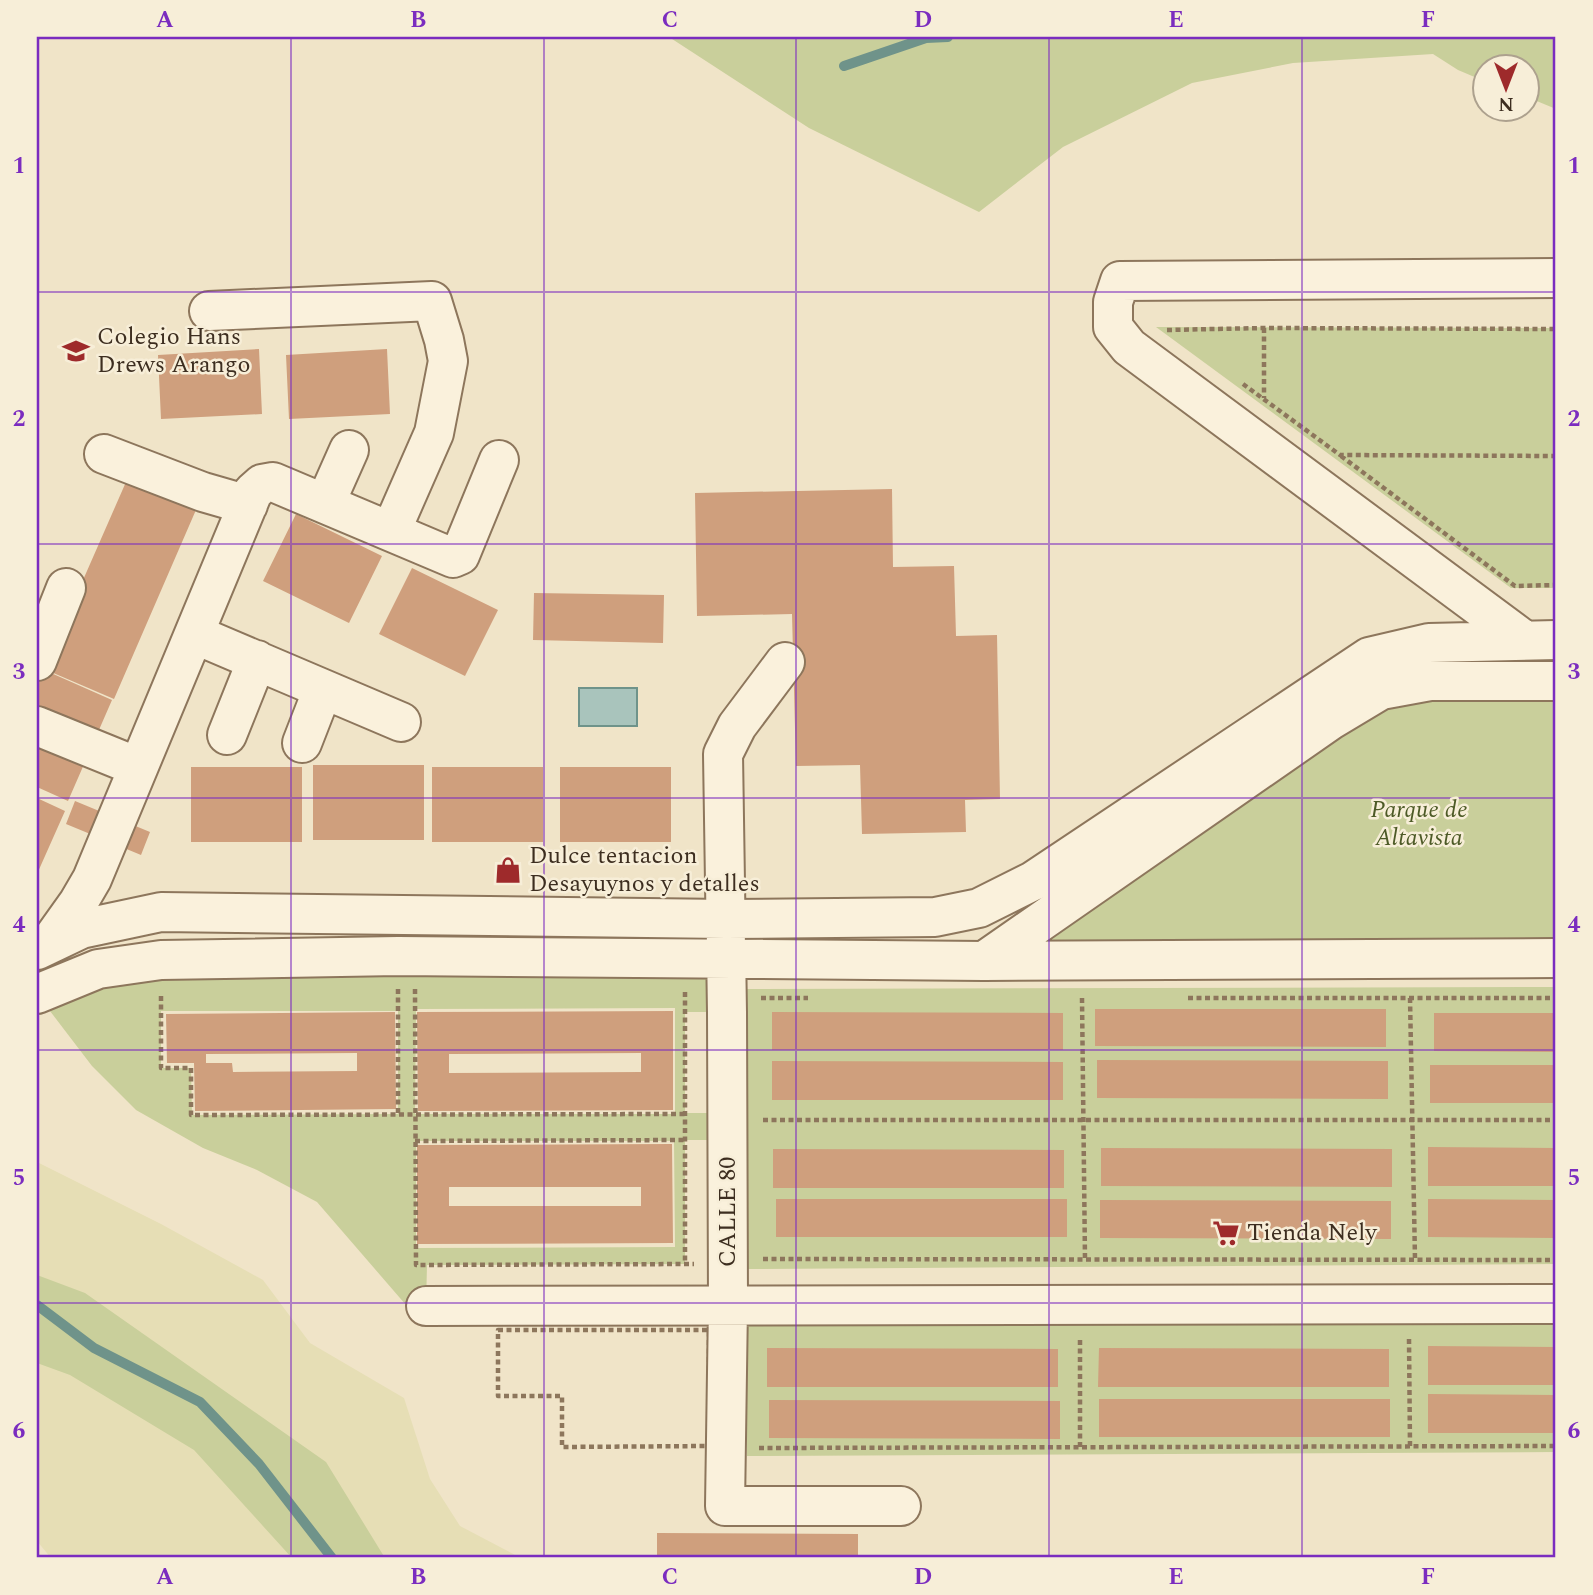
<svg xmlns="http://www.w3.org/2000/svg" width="1593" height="1595" font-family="Spectral,serif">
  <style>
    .farmland { fill: #e6deb5 }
    .green { fill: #c9cf9b; fill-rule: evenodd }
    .water { fill: #a9c4bc; stroke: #6f938a; stroke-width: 2 }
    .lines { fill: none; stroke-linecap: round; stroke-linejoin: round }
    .stream { stroke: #6f938a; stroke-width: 10 }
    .building { fill: #cf9f7d; fill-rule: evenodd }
    .minor-casing { stroke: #8d765c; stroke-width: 42 }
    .path { stroke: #8d765c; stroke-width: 4.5; stroke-dasharray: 5 3.5; stroke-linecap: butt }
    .minor { stroke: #faf1dc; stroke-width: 38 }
    .grid { fill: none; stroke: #7b2cbf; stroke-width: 2; stroke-opacity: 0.55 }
    .labels { text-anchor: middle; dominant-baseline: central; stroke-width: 5; stroke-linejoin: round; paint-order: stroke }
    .poi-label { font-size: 24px; fill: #3d2e20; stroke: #f7eed8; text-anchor: start }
    .park-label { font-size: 24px; font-style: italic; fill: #4d5a26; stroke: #f7eed8 }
    .street-label { font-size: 24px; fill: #3d2e20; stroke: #f7eed8 }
    .neatline { fill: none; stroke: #7b2cbf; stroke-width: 2.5 }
    .grid-label { font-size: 23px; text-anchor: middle; font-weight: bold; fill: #7b2cbf }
  </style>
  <rect width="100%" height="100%" fill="#f0e4c8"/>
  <!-- farmland -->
  <path class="farmland" d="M 37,1162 L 161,1224 L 263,1280 L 310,1343 L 404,1398 L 430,1479 L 460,1526 L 521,1558 L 51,1558 L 37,1541 Z"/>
  <!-- green -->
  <path class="green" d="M 669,37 L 1556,37 L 1556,109 L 1527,97 L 1526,66 L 1484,66 L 1484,81 L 1458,70 L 1433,54 L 1293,63 L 1192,83 L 1063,147 L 979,212 L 809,128 Z
    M 1156,327 L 1556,328 L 1556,588 L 1511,588 Z
    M 1556,681 L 1556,958 L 984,961 L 1381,690 Z
    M 727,957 L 727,1012 L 685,1012 L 685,1113 L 727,1113 L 727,1140 L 685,1140 L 685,1264 L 427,1265 L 426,1306 L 406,1305 L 317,1202 L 257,1170 L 203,1148 L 136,1110 L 92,1066 L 37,994 L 98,969 ZM 675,1008 L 675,1114 L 415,1114 L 416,1009 ZM 161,1011 L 398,1011 L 398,1114 L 192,1115 L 191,1068 L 161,1068 ZM 674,1141 L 675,1247 L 416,1248 L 416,1141 Z
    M 1556,987 L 1556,1264 L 747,1269 L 741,989 Z
    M 37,1275 L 85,1293 L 326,1462 L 385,1558 L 292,1558 L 194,1450 L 70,1375 L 37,1363 Z
    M 1556,1322 L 1556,1452 L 747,1456 L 746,1326 Z"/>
  <!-- water -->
  <path class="water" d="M 579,688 L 637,688 L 637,726 L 579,726 Z"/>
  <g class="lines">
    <!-- stream -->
    <path class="stream" d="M 844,66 L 926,38 L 948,37
      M 37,1305 L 94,1348 L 200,1402 L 259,1464 L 332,1558"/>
  </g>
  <!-- building -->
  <path class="building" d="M 259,349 L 262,414 L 161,419 L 158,355 Z
    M 387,349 L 390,414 L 289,419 L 286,355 Z
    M 133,466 L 202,496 L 114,699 L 44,669 Z
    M 892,489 L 893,567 L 954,566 L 956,636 L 997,635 L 1000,799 L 965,800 L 966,832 L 862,834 L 860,765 L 796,766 L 792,614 L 697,616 L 695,493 Z
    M 296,514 L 382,556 L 349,623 L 263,581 Z
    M 412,568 L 498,610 L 465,676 L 379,634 Z
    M 534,593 L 664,595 L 663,643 L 533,640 Z
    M 42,669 L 112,700 L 68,801 L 37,787 L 37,682 Z
    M 313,765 L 424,765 L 424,840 L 313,840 Z
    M 191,767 L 302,767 L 302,842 L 191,842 Z
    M 432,767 L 543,767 L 543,842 L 432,842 Z
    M 560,767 L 671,767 L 671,842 L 560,842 Z
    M 37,798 L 65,811 L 37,874 Z
    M 75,801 L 150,832 L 141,855 L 66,824 Z
    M 1095,1009 L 1386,1009 L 1386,1047 L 1095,1046 Z
    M 673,1011 L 673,1110 L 418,1111 L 417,1012 ZM 641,1053 L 641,1072 L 449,1073 L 449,1054 Z
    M 395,1012 L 396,1109 L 195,1111 L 194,1063 L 167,1063 L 166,1014 ZM 357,1053 L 357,1071 L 233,1072 L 232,1063 L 206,1063 L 206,1054 Z
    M 772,1012 L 1063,1013 L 1063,1050 L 772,1050 Z
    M 1434,1013 L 1556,1013 L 1556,1052 L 1434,1051 Z
    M 1097,1060 L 1388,1061 L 1388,1099 L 1097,1098 Z
    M 772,1061 L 1063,1062 L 1063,1100 L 772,1100 Z
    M 1430,1065 L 1556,1065 L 1556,1103 L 1430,1103 Z
    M 672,1144 L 673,1243 L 417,1244 L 417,1145 ZM 449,1187 L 641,1187 L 641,1206 L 449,1206 Z
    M 1428,1147 L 1556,1148 L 1556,1186 L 1428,1186 Z
    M 1101,1148 L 1392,1149 L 1392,1187 L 1101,1186 Z
    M 773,1149 L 1064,1150 L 1064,1188 L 773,1188 Z
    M 776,1199 L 1067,1199 L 1067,1237 L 776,1237 Z
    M 1428,1199 L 1556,1200 L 1556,1238 L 1428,1237 Z
    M 1100,1200 L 1391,1201 L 1391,1239 L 1100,1238 Z
    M 1428,1346 L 1556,1347 L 1556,1385 L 1428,1385 Z
    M 767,1348 L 1058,1349 L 1058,1387 L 767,1387 Z
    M 1099,1348 L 1389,1349 L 1389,1387 L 1098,1387 Z
    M 1428,1394 L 1556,1395 L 1556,1433 L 1428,1433 Z
    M 1099,1399 L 1390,1399 L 1390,1437 L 1099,1437 Z
    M 769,1400 L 1060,1401 L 1060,1439 L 769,1438 Z
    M 657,1533 L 858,1534 L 858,1558 L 657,1558 Z"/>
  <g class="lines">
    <defs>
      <path id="minor" d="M 209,311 L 432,301 L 444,340 L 448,361 L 434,433 L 391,531
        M 104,454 L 203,492 L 248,505
        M 325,504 L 349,450
        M 194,634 L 401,722
        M 1524,640 L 1129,347 L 1113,327 L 1113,302 L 1120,281 L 1556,278
        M 37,661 L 66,588
        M 785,662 L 737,726 L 723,754 L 727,1012 L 728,1305 L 725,1506 L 901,1506
        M 37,726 L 138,767
        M 227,735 L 257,660
        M 302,743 L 323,689
        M 48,945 L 78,903 L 92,879 L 253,492 L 262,484 L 273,482 L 453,558 L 460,555 L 499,460
        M 37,950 L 81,929 L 161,912 L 726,919 L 935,917 L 979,908 L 1033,881 L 1369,657 L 1429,643 L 1556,640
        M 984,961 L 1331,720 L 1381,690 L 1430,681 L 1556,681
        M 37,994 L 98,969 L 161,960 L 398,956 L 984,961 L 1556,958
        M 426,1306 L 1556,1304"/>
    </defs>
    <!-- minor casing -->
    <use href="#minor" class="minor-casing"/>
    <!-- path -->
    <path class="path" d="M 1264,328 L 1264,398
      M 1167,330 L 1264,328 L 1556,329
      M 1243,384 L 1340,455 L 1556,456
      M 1341,456 L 1515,586 L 1556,585
      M 398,989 L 398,1114
      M 415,989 L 416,1265 L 694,1264
      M 685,992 L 685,1264
      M 161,996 L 161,1068 L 191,1068 L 191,1115 L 685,1114
      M 761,998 L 808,998
      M 1082,998 L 1085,1259
      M 1188,998 L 1556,998
      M 1410,998 L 1415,1259
      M 763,1120 L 1556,1120
      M 415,1141 L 685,1140
      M 763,1259 L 1556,1260
      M 498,1330 L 709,1330 L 709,1446 L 562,1447 L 562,1396 L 498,1396 Z
      M 1409,1339 L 1410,1447
      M 1080,1340 L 1080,1447
      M 759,1448 L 1556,1446"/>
    <!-- minor -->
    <use href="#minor" class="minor"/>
  </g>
  <!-- grid -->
  <path class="grid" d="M 291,37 L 291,1558M 544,37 L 544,1558M 796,37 L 796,1558M 1049,37 L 1049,1558M 1302,37 L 1302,1558M 37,292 L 1556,292M 37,544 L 1556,544M 37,798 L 1556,798M 37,1050 L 1556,1050M 37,1303 L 1556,1303"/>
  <!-- icons -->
  <defs>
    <symbol id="school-bare" viewBox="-9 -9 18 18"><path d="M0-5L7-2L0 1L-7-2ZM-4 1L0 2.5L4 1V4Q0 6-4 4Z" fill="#9e2a2b" stroke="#f7eed8" stroke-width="2.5" paint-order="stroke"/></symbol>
    <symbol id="shop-bare" viewBox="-9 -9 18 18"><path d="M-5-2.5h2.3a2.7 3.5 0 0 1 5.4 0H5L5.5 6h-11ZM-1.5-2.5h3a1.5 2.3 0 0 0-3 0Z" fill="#9e2a2b" stroke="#f7eed8" stroke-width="2.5" paint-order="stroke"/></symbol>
    <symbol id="supermarket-bare" viewBox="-9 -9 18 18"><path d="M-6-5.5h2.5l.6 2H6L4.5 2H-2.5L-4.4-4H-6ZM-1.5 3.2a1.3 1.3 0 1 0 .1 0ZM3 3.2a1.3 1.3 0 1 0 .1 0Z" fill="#9e2a2b" stroke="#f7eed8" stroke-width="2.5" paint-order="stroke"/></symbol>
  </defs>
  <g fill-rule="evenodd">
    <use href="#school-bare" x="57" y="332" width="38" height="38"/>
    <use href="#shop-bare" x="489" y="851" width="38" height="38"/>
    <use href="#supermarket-bare" x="1207" y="1214" width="38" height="38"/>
  </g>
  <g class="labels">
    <!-- poi labels -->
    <g class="poi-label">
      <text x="97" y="337">Colegio Hans<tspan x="97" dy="28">Drews Arango</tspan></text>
      <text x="529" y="856">Dulce tentacion<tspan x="529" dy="28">Desayuynos y detalles</tspan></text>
      <text x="1247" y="1233">Tienda Nely</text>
    </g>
    <!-- park labels -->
    <g class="park-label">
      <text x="1419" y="810">Parque de<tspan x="1419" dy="28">Altavista</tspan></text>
    </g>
    <!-- street labels -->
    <g class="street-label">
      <text transform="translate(728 1212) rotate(-90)">CALLE 80</text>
    </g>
  </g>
  <!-- border -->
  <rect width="1593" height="1595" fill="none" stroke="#f7eed8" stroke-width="77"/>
  <!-- north arrow -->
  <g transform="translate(1506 88) rotate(180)"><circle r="33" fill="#f7eed8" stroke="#ada18e" stroke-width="2"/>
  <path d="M0-5L12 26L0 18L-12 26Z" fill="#9e2a2b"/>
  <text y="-10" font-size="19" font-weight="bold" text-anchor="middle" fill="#3d2e20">N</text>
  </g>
  <rect x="38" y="38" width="1516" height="1518" class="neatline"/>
  <g class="grid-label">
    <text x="165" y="27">A</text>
    <text x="418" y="27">B</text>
    <text x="670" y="27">C</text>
    <text x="923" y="27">D</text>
    <text x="1176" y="27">E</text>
    <text x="1428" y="27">F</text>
    <text x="19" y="173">1</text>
    <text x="1574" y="173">1</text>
    <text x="19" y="426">2</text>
    <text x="1574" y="426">2</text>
    <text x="19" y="679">3</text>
    <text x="1574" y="679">3</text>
    <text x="19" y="932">4</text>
    <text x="1574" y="932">4</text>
    <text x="19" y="1185">5</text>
    <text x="1574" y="1185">5</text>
    <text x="19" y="1438">6</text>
    <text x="1574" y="1438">6</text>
    <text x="165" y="1584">A</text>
    <text x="418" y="1584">B</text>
    <text x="670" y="1584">C</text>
    <text x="923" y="1584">D</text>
    <text x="1176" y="1584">E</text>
    <text x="1428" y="1584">F</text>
  </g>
</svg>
